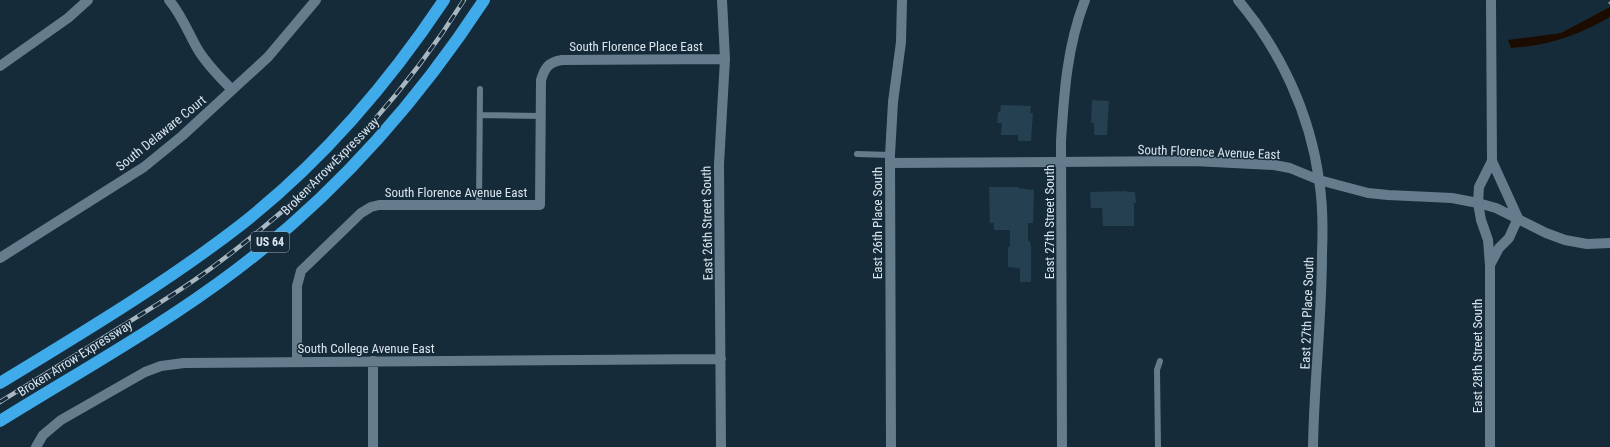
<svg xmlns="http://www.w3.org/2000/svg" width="1610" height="447" font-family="'Roboto Condensed',sans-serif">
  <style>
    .water { fill: #1c0c00 }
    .building { fill: #254051 }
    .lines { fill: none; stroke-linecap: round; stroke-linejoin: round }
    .path { stroke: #80909b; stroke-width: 2; stroke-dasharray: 4 2; stroke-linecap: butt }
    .lane { stroke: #657c8c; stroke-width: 6 }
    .street { stroke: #657c8c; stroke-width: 10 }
    .highway { stroke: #3fabea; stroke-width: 12 }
    .rail-casing { stroke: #a9b7c1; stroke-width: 4.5 }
    .rail { stroke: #162b39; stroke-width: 3; stroke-dasharray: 9; stroke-linecap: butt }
    .labels { text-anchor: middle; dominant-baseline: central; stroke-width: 3; stroke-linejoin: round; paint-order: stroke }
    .shield { fill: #162b39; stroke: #9eacb7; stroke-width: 1 }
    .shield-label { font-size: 12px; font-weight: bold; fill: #d8e4ed }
    .street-label { font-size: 13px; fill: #d8e4ed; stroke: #162b39 }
  </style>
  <rect width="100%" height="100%" fill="#162b39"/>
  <!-- water -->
  <path class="water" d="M 1610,7 L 1610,17 C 1579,35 1547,46 1511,48 L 1508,40 L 1561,33 Z"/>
  <!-- building -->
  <path class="building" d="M 1092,100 L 1109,101 L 1107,135 L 1094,135 L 1094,123 L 1091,123 Z
    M 1001,105 L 1031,106 L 1030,113 L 1033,113 L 1031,141 L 1018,141 L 1018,135 L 1001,135 L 1002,123 L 997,123 L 998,112 L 1000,112 Z
    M 989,187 L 1018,187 L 1018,188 L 1034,190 L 1033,223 L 1028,223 L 1028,241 L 1030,241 L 1031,248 L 1031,282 L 1020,282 L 1020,268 L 1008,267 L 1008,247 L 1010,247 L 1010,230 L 994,230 L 994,223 L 990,223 Z
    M 1127,191 L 1127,192 L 1135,192 L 1136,203 L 1134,203 L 1134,226 L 1103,226 L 1102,208 L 1091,208 L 1090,192 Z"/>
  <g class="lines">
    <!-- path -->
    <path class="path" d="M 1609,2 L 1610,4"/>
    <!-- lane -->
    <path class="lane" d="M 480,115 L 541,116
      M 857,154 L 890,155
      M 479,205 L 480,89
      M 1158,447 L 1157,370 L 1160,361"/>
    <!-- street -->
    <path class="street" d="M 169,0 C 181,14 188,32 197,48 C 206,64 220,77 232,90
      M 1238,0 C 1281,51 1310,114 1319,180 C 1323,204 1323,229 1322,253 C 1322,318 1314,382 1313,447
      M 0,66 L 68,18 L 88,0
      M 890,163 L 1194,161 L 1274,165 L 1290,168 L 1319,180 L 1368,193 L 1388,195 L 1452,198 L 1478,203 L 1496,208 L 1546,233 L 1565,240 L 1587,244 L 1610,243
      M 0,258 L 144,167 L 182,136 L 268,57 L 316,0
      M 1490,265 L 1499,248 L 1509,238 L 1518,218 L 1492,161 L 1491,0
      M 297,361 L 297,286 L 301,271 L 361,213 L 371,207 L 379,205 L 540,205 L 541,80 C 545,67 549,62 562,60 L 725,59
      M 36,447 L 43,435 L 61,420 L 145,372 L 161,366 L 184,363 L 721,359
      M 373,447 L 373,361
      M 721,447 L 719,164 L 725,59 L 722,0
      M 891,447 L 890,155 L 893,102 L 901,42 L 902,0
      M 1062,447 L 1061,141 C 1064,93 1067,46 1085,0
      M 1490,447 L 1490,265 L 1488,240 L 1481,220 L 1478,203 L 1479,187 L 1492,161"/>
    <!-- highway -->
    <path class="highway" d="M 0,383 C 82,333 166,283 242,224 C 322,161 388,84 444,0
      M 0,421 C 79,372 162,326 236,270 C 335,195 416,104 484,0"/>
    <defs>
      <path id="rail" d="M 0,402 C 40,377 80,353 119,328 C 153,307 187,287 218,263 C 315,191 400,102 464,0"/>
    </defs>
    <!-- rail casing -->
    <use href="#rail" class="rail-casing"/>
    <!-- rail -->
    <use href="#rail" class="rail"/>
  </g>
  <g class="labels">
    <!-- shield labels -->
    <rect class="shield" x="251" y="232" width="38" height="20" rx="3"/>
    <g class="shield-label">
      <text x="270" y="242">US 64</text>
    </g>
    <!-- street labels -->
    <g class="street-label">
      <text x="636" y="46">South Florence Place East</text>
      <text transform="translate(161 133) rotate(-39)">South Delaware Court</text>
      <text transform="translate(1209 152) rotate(2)">South Florence Avenue East</text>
      <text transform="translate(330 166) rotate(-45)">Broken Arrow Expressway</text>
      <text x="456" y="192">South Florence Avenue East</text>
      <text transform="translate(1049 222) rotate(-90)">East 27th Street South</text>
      <text transform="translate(707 223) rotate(-91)">East 26th Street South</text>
      <text transform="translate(877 223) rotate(-90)">East 26th Place South</text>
      <text transform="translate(1307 313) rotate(-88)">East 27th Place South</text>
      <text x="366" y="348">South College Avenue East</text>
      <text transform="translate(1477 356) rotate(-90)">East 28th Street South</text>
      <text transform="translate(75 358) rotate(-32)">Broken Arrow Expressway</text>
    </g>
  </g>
</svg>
